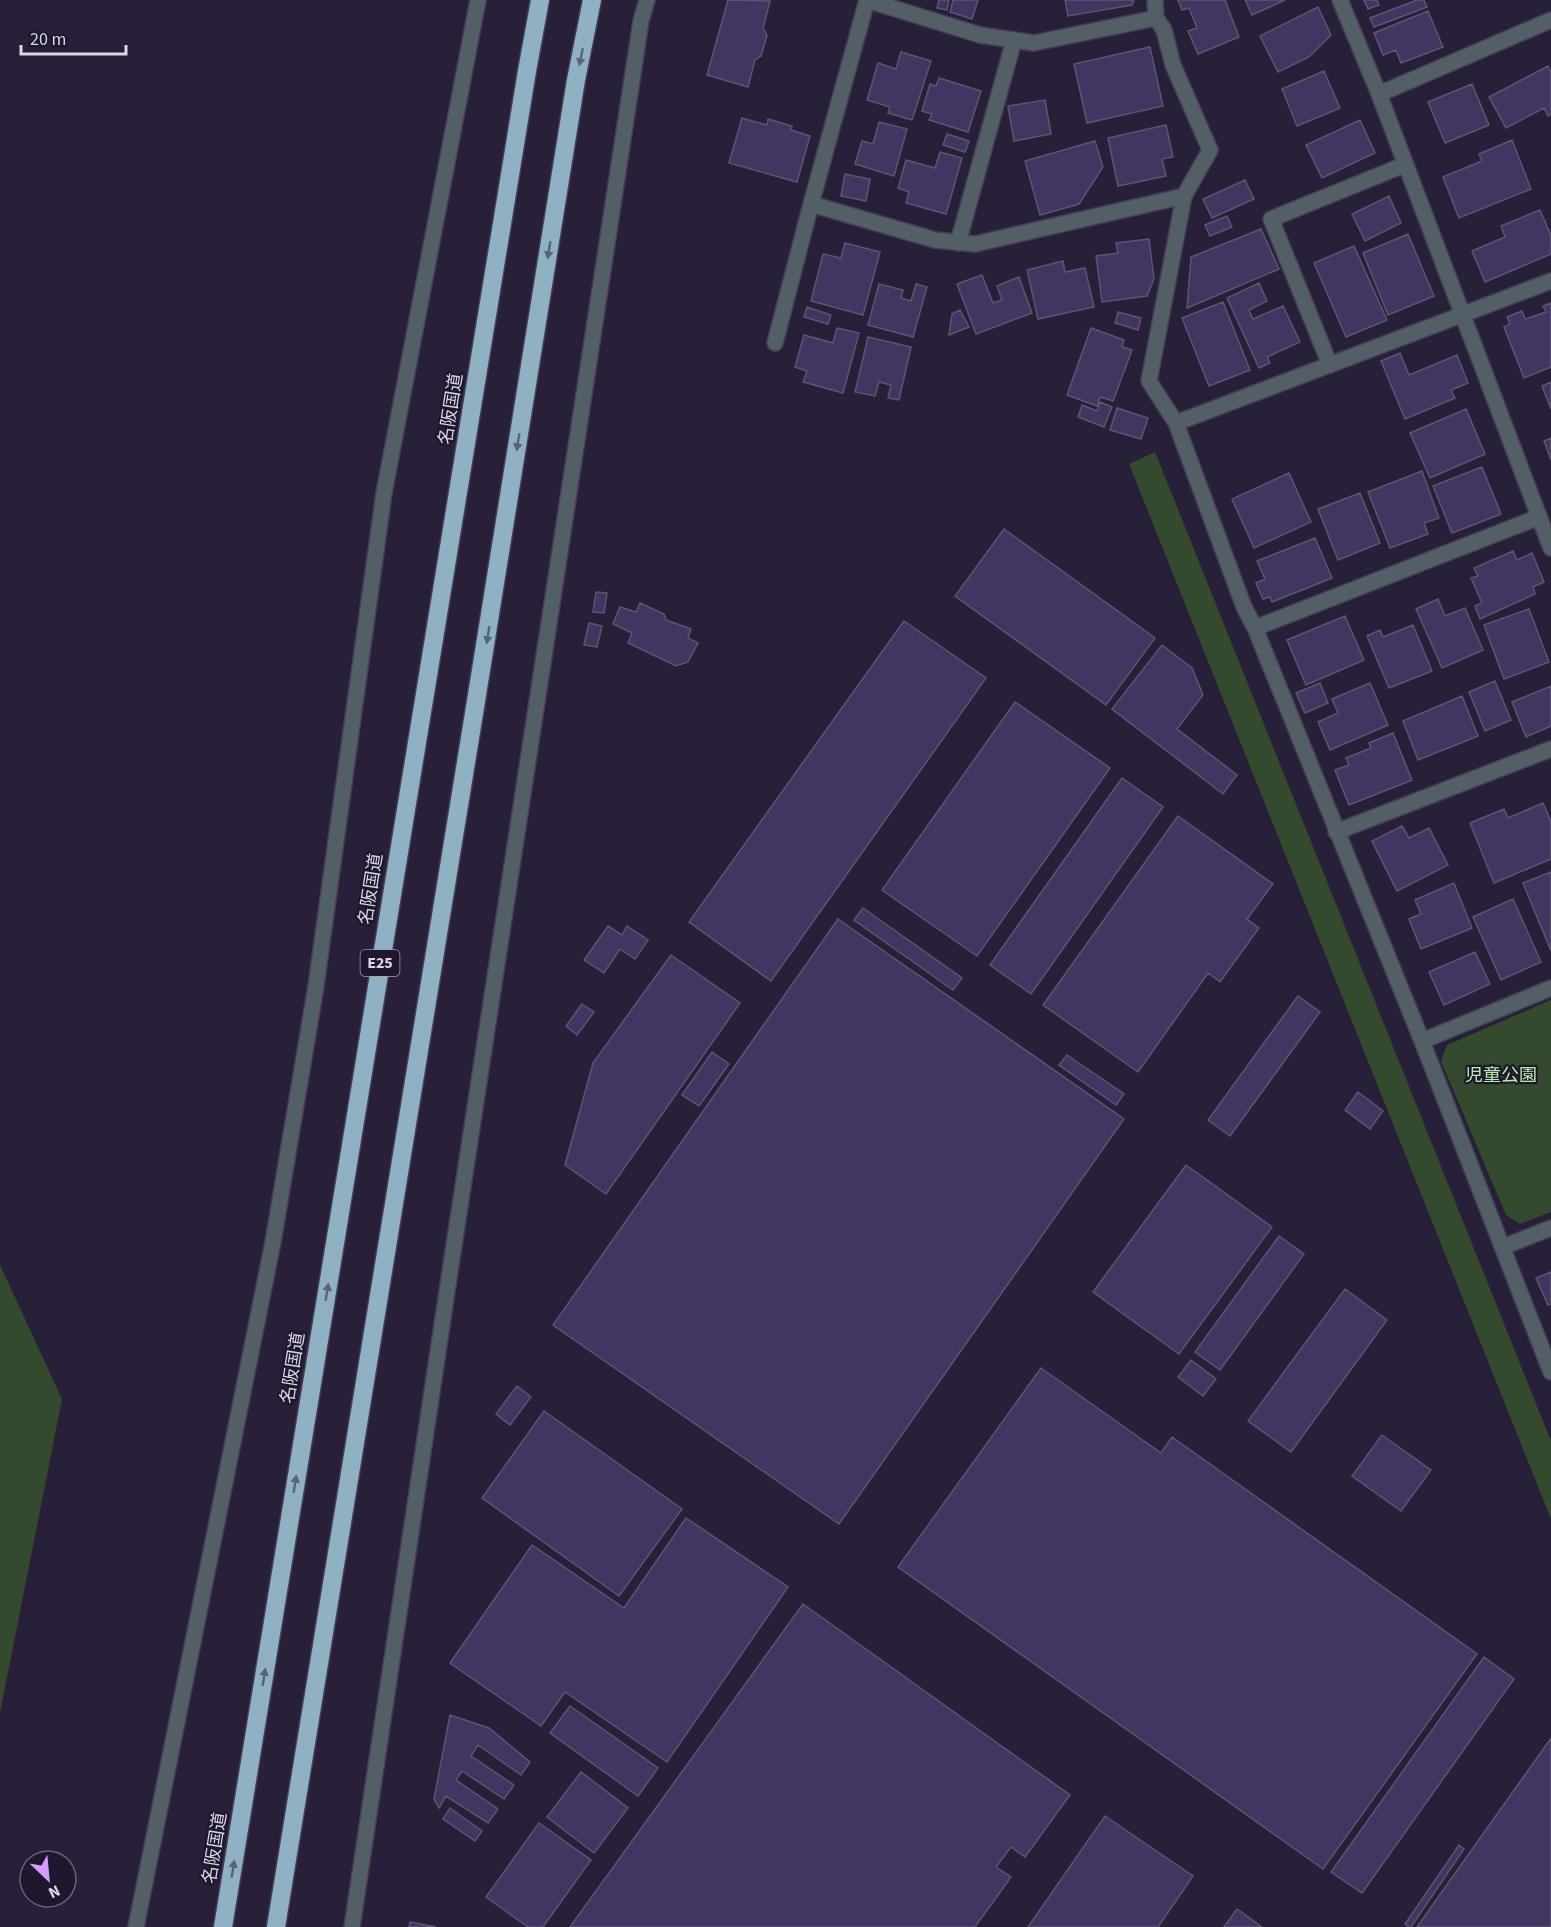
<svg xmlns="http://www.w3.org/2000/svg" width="1551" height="1927" font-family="'Source Sans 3','Noto Sans JP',sans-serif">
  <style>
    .green { fill: #344a2e }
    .building { fill: #433561; stroke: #5c5570; stroke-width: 1.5 }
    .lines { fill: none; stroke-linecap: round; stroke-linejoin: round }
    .minor-casing { stroke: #443d54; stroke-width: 18 }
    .highway-casing { stroke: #443d54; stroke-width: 21 }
    .minor { stroke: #535f67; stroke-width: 15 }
    .highway { stroke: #90b0c4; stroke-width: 18 }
    .oneway { fill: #576479 }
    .labels { text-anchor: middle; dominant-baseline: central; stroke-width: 4.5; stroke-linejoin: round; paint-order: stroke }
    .shield { fill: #1e172e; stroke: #a29daf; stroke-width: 1.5 }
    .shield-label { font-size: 16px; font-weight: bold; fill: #dad6e6 }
    .street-label { font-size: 18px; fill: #dad6e6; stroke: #1e172e }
    .park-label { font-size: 18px; fill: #b7edaa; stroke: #1e172e }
  </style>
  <rect width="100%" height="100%" fill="#272038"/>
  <!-- green -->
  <path class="green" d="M 1155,452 L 1551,1441 L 1551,1519 L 1129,464 Z
    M 1551,1000 L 1551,1212 L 1520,1224 L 1506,1215 L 1441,1061 L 1447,1045 Z
    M 0,1265 L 62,1399 L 0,1713 Z"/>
  <!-- building -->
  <path class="building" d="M 728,0 L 770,1 L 763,28 L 767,35 L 761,56 L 755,60 L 748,87 L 707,75 Z
    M 939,0 L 949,0 L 947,10 L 937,8 Z
    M 953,0 L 978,0 L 972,19 L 950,12 Z
    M 1065,0 L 1134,0 L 1132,5 L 1068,16 Z
    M 1178,0 L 1225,0 L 1239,37 L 1198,54 L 1188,31 L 1197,28 L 1189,8 L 1182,10 Z
    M 1245,0 L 1285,0 L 1252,15 Z
    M 1364,0 L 1377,0 L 1379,5 L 1368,9 Z
    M 1417,0 L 1424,0 L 1427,7 L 1374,27 L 1370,18 Z
    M 1318,7 L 1331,35 L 1309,57 L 1278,72 L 1260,36 Z
    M 1428,11 L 1443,47 L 1401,63 L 1396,50 L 1383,55 L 1374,33 Z
    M 1150,47 L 1163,106 L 1087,123 L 1074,64 Z
    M 901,52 L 931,61 L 912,120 L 888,113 L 890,107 L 867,100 L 878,63 L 896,69 Z
    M 1548,66 L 1551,72 L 1551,114 L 1548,116 L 1544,108 L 1506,128 L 1489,97 Z
    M 1324,71 L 1340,108 L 1297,126 L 1282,89 Z
    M 939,78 L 981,91 L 968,132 L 929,120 L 932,114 L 922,111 L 930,84 L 936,86 Z
    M 1472,84 L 1489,125 L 1445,143 L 1428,102 Z
    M 1045,100 L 1051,134 L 1014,141 L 1008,106 Z
    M 742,118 L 767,125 L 768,119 L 792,126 L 791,130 L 810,136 L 797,182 L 729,163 Z
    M 1360,120 L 1375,153 L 1322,178 L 1306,145 Z
    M 879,122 L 907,129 L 894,176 L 855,164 L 862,141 L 873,144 Z
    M 1166,125 L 1173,157 L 1162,159 L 1166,176 L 1118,186 L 1108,138 Z
    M 947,134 L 969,141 L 965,152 L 943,145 Z
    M 1512,140 L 1531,189 L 1459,218 L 1443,177 L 1482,161 L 1479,154 Z
    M 1095,141 L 1103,167 L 1079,204 L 1040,215 L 1025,161 Z
    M 940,152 L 962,158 L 946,214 L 906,203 L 909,192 L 898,188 L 906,160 L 935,168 Z
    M 845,174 L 870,179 L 866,201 L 841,196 Z
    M 1245,180 L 1254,199 L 1212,218 L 1203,199 Z
    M 1389,196 L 1401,223 L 1365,241 L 1352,214 Z
    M 1540,210 L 1551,236 L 1551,254 L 1485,282 L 1472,251 L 1505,237 L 1501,226 Z
    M 1227,216 L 1232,227 L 1210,236 L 1205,225 Z
    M 1261,229 L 1279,269 L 1187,308 L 1191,257 Z
    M 1408,234 L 1434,296 L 1388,315 L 1363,253 Z
    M 1149,239 L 1154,279 L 1147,296 L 1102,302 L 1096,256 L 1118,253 L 1116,243 Z
    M 845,243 L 880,252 L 863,315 L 811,301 L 823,254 L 841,258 Z
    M 1354,246 L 1387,320 L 1346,337 L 1314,263 Z
    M 1063,261 L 1065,272 L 1085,268 L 1094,307 L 1038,319 L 1027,270 Z
    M 982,275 L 993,303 L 1002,300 L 997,286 L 1019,277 L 1032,313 L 976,334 L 957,284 Z
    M 1259,283 L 1267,301 L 1249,310 L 1253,319 L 1283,306 L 1300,342 L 1267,357 L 1270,363 L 1259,368 L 1227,298 Z
    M 879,284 L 903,290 L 901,298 L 911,301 L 916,284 L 927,287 L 913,337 L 868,325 Z
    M 1223,302 L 1250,370 L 1209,386 L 1182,318 Z
    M 1551,303 L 1551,367 L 1524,378 L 1504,327 L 1510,324 L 1507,317 L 1522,311 L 1525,319 L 1546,312 L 1543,306 Z
    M 807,307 L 831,315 L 828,324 L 804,317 Z
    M 960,310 L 969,327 L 949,335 L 952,314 Z
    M 1118,312 L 1141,318 L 1138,330 L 1115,323 Z
    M 837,328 L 859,333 L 843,393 L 803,382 L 807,371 L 795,367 L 804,335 L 833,343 Z
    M 1091,328 L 1124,340 L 1122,347 L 1132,350 L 1113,401 L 1100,397 L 1097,406 L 1067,395 Z
    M 868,337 L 911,347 L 899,400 L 888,398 L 891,385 L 879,382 L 875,396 L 855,392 Z
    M 1400,353 L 1409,375 L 1457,355 L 1468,383 L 1451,390 L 1455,398 L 1405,419 L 1381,361 Z
    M 1551,382 L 1551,409 L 1542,386 Z
    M 1100,402 L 1112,407 L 1104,427 L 1078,417 L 1082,405 L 1097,411 Z
    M 1117,408 L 1148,418 L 1141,439 L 1110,430 Z
    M 1466,409 L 1485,454 L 1430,478 L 1410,433 Z
    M 1551,438 L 1551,460 L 1544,441 Z
    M 1482,467 L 1501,514 L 1452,533 L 1433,486 Z
    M 1422,471 L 1439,518 L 1424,523 L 1428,534 L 1390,548 L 1368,492 Z
    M 1289,473 L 1311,522 L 1254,548 L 1232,499 Z
    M 1360,493 L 1380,543 L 1338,560 L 1318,509 Z
    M 1004,529 L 1155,638 L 1106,705 L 955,596 Z
    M 1315,538 L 1332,578 L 1272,602 L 1270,597 L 1263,599 L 1256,583 L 1265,579 L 1257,561 Z
    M 1513,551 L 1517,560 L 1532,553 L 1544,582 L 1533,587 L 1535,594 L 1480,619 L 1475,606 L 1482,603 L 1471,578 L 1478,576 L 1474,568 Z
    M 596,592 L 607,593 L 604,613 L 593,612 Z
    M 1438,599 L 1445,616 L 1465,608 L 1483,650 L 1442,668 L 1416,609 Z
    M 640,603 L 664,614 L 666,620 L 691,629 L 688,638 L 698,643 L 688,662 L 676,666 L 628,643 L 632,633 L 613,624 L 620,607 L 636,612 Z
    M 1529,609 L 1549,662 L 1504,679 L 1484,625 Z
    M 1345,616 L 1364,660 L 1306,685 L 1287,640 Z
    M 904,621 L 986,678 L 771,981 L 689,922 Z
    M 589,623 L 602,626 L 597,647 L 584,645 Z
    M 1413,625 L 1432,671 L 1389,688 L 1367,636 L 1380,630 L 1383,637 Z
    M 1162,645 L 1192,668 L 1203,695 L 1177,729 L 1237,775 L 1223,794 L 1112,709 Z
    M 1495,681 L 1511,720 L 1485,731 L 1469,692 Z
    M 1320,683 L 1328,703 L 1305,713 L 1296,693 Z
    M 1370,683 L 1388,725 L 1330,750 L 1318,722 L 1338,713 L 1332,699 Z
    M 1551,686 L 1551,726 L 1526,737 L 1512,702 Z
    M 1462,696 L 1478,736 L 1418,760 L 1403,721 Z
    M 1015,702 L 1110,768 L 977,956 L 882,890 Z
    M 1393,733 L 1412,780 L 1349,805 L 1335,770 L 1349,765 L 1346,758 L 1371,748 L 1369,743 Z
    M 1122,778 L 1163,807 L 1031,994 L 990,965 Z
    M 1543,803 L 1551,822 L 1551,859 L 1494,883 L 1470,823 L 1504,809 L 1508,818 Z
    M 1178,816 L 1273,884 L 1247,919 L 1259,928 L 1220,982 L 1208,973 L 1138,1072 L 1043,1005 Z
    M 1402,826 L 1409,838 L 1429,828 L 1448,865 L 1397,891 L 1372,841 Z
    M 1551,872 L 1551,951 L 1523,883 Z
    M 1454,883 L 1472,928 L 1421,949 L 1409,919 L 1421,914 L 1415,900 Z
    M 1513,899 L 1541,962 L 1501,980 L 1473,917 Z
    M 863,908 L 962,978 L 953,990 L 854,920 Z
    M 838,919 L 1124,1119 L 839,1524 L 553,1325 Z
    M 608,926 L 622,935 L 627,926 L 648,940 L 635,959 L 620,949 L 604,973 L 584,960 Z
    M 1475,952 L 1490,984 L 1444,1005 L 1429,972 Z
    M 671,955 L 740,1003 L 606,1194 L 565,1165 L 593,1063 Z
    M 1298,996 L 1320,1012 L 1230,1136 L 1208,1120 Z
    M 582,1004 L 594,1012 L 577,1035 L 566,1026 Z
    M 712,1052 L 729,1064 L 699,1106 L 682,1095 Z
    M 1067,1055 L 1124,1094 L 1116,1105 L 1059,1065 Z
    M 1358,1092 L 1383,1111 L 1370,1129 L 1345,1110 Z
    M 1186,1165 L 1272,1227 L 1179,1354 L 1093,1292 Z
    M 1279,1236 L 1304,1254 L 1220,1370 L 1195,1352 Z
    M 1551,1272 L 1551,1304 L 1548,1305 L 1536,1278 Z
    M 1345,1289 L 1387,1320 L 1291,1452 L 1248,1421 Z
    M 1191,1360 L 1216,1379 L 1203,1396 L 1178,1377 Z
    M 1041,1368 L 1161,1453 L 1172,1437 L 1477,1654 L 1323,1869 L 898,1567 Z
    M 517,1386 L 531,1397 L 510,1425 L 496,1414 Z
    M 544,1411 L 682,1509 L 619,1596 L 482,1498 Z
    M 1382,1435 L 1431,1470 L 1401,1511 L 1352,1476 Z
    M 686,1518 L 788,1587 L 667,1762 L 565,1692 L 541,1726 L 450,1663 L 532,1545 L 624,1608 Z
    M 803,1604 L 1070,1795 L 1025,1857 L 1011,1847 L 996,1867 L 1011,1877 L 975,1927 L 570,1927 Z
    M 1484,1657 L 1514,1679 L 1362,1893 L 1331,1872 Z
    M 570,1706 L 658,1768 L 638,1796 L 550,1733 Z
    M 450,1715 L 489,1728 L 530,1762 L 521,1775 L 478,1745 L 471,1756 L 514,1785 L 504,1799 L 462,1771 L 456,1780 L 498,1809 L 488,1823 L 446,1796 L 439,1808 L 434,1799 Z
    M 1551,1738 L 1551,1927 L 1417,1927 Z
    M 581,1772 L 628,1808 L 594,1853 L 547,1817 Z
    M 450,1808 L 482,1831 L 475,1841 L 443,1819 Z
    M 1105,1816 L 1193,1876 L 1158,1927 L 1028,1927 Z
    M 539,1823 L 591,1860 L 543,1927 L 528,1927 L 486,1897 Z
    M 1459,1845 L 1464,1849 L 1411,1927 L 1409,1927 L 1405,1924 Z
    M 1237,1909 L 1262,1927 L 1224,1927 Z
    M 410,1922 L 436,1927 L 409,1927 Z"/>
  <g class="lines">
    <defs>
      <path id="minor" d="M 867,0 L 980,35 L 1034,43 L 1156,18
        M 1155,0 L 1156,18 L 1164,30 L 1173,65 L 1210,150 L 1184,196 L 1149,381 L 1176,423 L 1244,607 L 1255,628 L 1422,1041 L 1551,1372
        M 1340,0 L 1379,94 L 1551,548
        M 1379,94 L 1551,20
        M 811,204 L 935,240 L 975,244 L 1184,196
        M 958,243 L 1014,40
        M 775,343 L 811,204 L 867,0
        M 1330,365 L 1271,219 L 1404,165
        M 1176,423 L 1551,281
        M 1255,628 L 1539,517
        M 1336,832 L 1551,749
        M 1422,1041 L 1551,988
        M 1503,1247 L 1551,1228
        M 136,1927 L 273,1242 L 316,986 L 384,493 L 478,0
        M 352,1927 L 449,1278 L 641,21 L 647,0"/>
      <path id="highway" d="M 223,1927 L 527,71 L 540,0
        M 276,1927 C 376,1311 478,696 576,80 L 592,0"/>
    </defs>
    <!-- minor casing -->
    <use href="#minor" class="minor-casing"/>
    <!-- highway casing -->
    <use href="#highway" class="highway-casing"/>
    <!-- minor -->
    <use href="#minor" class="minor"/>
    <!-- highway -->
    <use href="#highway" class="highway"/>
  </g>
  <!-- one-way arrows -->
  <defs><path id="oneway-solid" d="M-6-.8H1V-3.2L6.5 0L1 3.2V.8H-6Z" transform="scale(1.5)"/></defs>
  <g class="oneway">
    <use href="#oneway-solid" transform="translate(581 57) rotate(102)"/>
    <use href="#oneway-solid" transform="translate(549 250) rotate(99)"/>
    <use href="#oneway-solid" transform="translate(518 442) rotate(99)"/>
    <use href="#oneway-solid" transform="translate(488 635) rotate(99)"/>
    <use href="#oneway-solid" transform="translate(327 1292) rotate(-81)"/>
    <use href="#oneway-solid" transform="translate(295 1484) rotate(-81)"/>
    <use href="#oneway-solid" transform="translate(264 1677) rotate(-81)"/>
    <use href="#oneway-solid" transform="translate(233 1869) rotate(-81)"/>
  </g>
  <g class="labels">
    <!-- shield labels -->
    <rect class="shield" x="360.5" y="950" width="39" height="26" rx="4.5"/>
    <g class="shield-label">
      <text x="380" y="963">E25</text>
    </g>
    <!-- street labels -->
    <g class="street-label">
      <text transform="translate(451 409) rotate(-81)">名阪国道</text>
      <text transform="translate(371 889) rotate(-81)">名阪国道</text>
      <text transform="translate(293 1368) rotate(-81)">名阪国道</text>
      <text transform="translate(215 1848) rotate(-81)">名阪国道</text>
    </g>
    <!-- park labels -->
    <g class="park-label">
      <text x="1501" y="1075">児童公園</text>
    </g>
  </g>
  <!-- north arrow -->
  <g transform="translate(48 1879) rotate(154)"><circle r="28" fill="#1e172e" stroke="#696378" stroke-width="1.5"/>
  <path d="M0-4.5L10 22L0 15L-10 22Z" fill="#d69bfa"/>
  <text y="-9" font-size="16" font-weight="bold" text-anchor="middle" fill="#dad6e6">N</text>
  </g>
  <!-- scale -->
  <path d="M21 45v9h105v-9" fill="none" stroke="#dad6e6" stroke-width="3"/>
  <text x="30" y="45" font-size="18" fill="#dad6e6" stroke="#1e172e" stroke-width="4.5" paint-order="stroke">20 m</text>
</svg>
